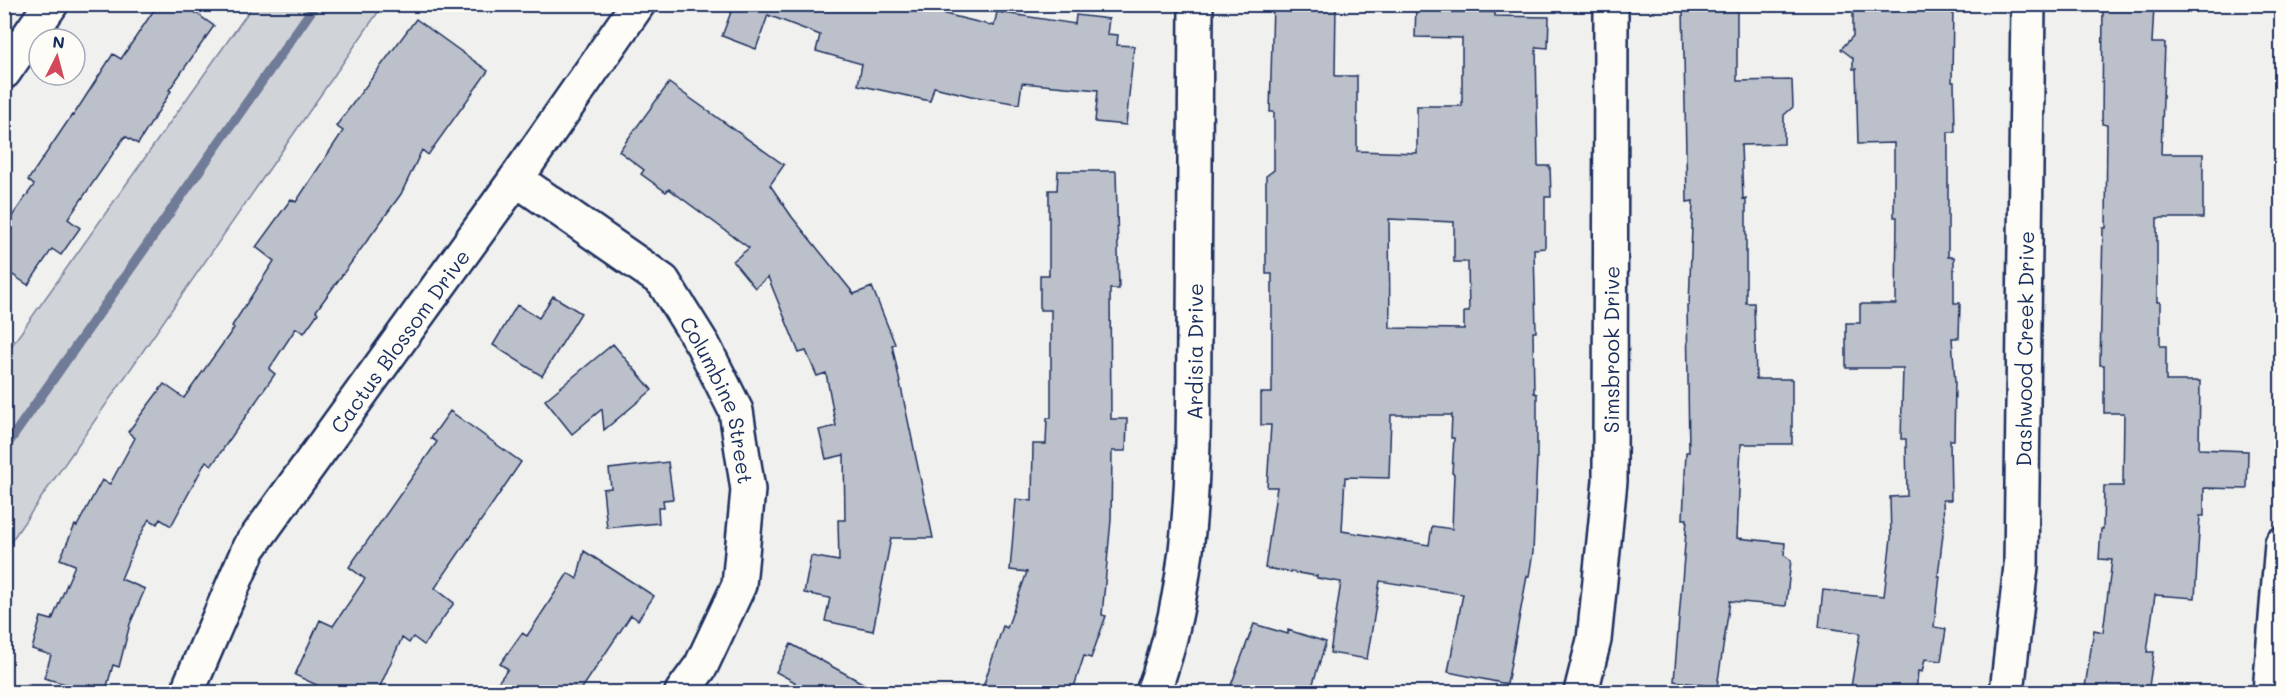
<svg xmlns="http://www.w3.org/2000/svg" width="2286" height="697" font-family="Mali,sans-serif">
  <style>
    .green { fill: #d0d3d8; stroke: #76819b; stroke-width: 1.5 }
    .lines { fill: none; stroke-linecap: round; stroke-linejoin: round }
    .stream { stroke: #6f7b97; stroke-width: 10 }
    .building { fill: #bbc0ca; stroke: #1b2f5e; stroke-width: 1.5; fill-rule: evenodd }
    .minor-casing { stroke: #1b2f5e; stroke-width: 38 }
    .major-casing { stroke: #1b2f5e; stroke-width: 38 }
    .minor { stroke: #fdfcf7; stroke-width: 33 }
    .major { stroke: #fdfcf7; stroke-width: 33 }
    .labels { text-anchor: middle; dominant-baseline: central; stroke-width: 6; stroke-linejoin: round; paint-order: stroke }
    .street-label { font-size: 21px; fill: #1b2f5e; stroke: #fdfcf7 }
  </style>
  <rect width="100%" height="100%" fill="#f0f0ee"/>
  <filter id="ink" filterUnits="userSpaceOnUse"><feTurbulence type="fractalNoise" baseFrequency=".0167" numOctaves="2"/><feDisplacementMap in="SourceGraphic" scale="12" xChannelSelector="R" yChannelSelector="G"/><feConvolveMatrix kernelMatrix="1 2 1 2 8 2 1 2 1" color-interpolation-filters="sRGB"/></filter>
  <g filter="url(#ink)">
    <!-- green -->
    <path class="green" d="M 254,4 L 383,5 L 5,550 L 5,355 Z"/>
    <g class="lines">
      <!-- stream -->
      <path class="stream" d="M 4,449 L 316,4"/>
    </g>
    <!-- building -->
    <path class="building" d="M 158,4 L 183,4 L 214,26 L 169,90 L 171,91 L 138,144 L 125,136 L 68,219 L 80,228 L 61,255 L 52,249 L 28,285 L 4,269 L 4,228 L 34,185 L 28,180 L 72,115 L 73,116 L 113,54 L 121,59 Z
      M 734,4 L 904,4 L 994,26 L 997,12 L 1075,24 L 1076,15 L 1109,19 L 1107,34 L 1118,35 L 1117,45 L 1134,46 L 1126,125 L 1095,122 L 1098,90 L 1022,83 L 1019,104 L 971,96 L 934,87 L 930,101 L 858,85 L 862,64 L 816,51 L 820,35 L 768,15 L 756,49 L 722,36 Z
      M 1273,4 L 1336,4 L 1335,76 L 1357,76 L 1357,151 L 1417,153 L 1417,106 L 1462,106 L 1462,38 L 1415,37 L 1416,4 L 1449,4 L 1449,12 L 1495,12 L 1495,16 L 1549,17 L 1548,48 L 1536,47 L 1538,166 L 1550,166 L 1551,197 L 1545,197 L 1545,248 L 1534,249 L 1536,332 L 1533,332 L 1534,393 L 1537,394 L 1537,458 L 1533,552 L 1529,576 L 1527,576 L 1507,684 L 1448,672 L 1463,594 L 1380,581 L 1367,659 L 1330,653 L 1341,582 L 1317,578 L 1317,576 L 1265,568 L 1277,487 L 1267,487 L 1271,425 L 1261,425 L 1261,393 L 1272,393 L 1272,274 L 1266,274 L 1266,176 L 1274,170 L 1274,112 L 1270,112 ZM 1389,219 L 1454,222 L 1454,262 L 1468,262 L 1469,312 L 1464,312 L 1464,329 L 1390,328 ZM 1391,415 L 1452,415 L 1451,438 L 1454,438 L 1452,473 L 1454,474 L 1452,529 L 1432,526 L 1429,545 L 1342,531 L 1345,477 L 1389,478 Z
      M 1853,5 L 1953,5 L 1952,82 L 1954,82 L 1955,132 L 1948,132 L 1948,257 L 1954,257 L 1954,303 L 1960,303 L 1959,338 L 1952,338 L 1955,382 L 1954,440 L 1950,440 L 1951,500 L 1943,500 L 1944,525 L 1938,576 L 1940,576 L 1934,627 L 1946,629 L 1941,661 L 1925,659 L 1922,672 L 1918,671 L 1916,693 L 1850,693 L 1860,633 L 1819,627 L 1823,590 L 1884,596 L 1891,538 L 1890,497 L 1907,496 L 1906,439 L 1901,439 L 1903,368 L 1846,368 L 1846,323 L 1860,323 L 1860,304 L 1896,304 L 1897,217 L 1894,217 L 1894,143 L 1858,144 L 1856,69 L 1853,69 L 1853,58 L 1841,49 L 1853,36 Z
      M 2103,5 L 2154,6 L 2152,43 L 2165,43 L 2161,154 L 2203,154 L 2203,218 L 2157,218 L 2157,302 L 2160,302 L 2160,346 L 2166,346 L 2166,381 L 2200,381 L 2199,449 L 2248,451 L 2247,489 L 2204,488 L 2204,516 L 2200,516 L 2195,598 L 2155,595 L 2147,652 L 2154,652 L 2148,693 L 2084,693 L 2094,630 L 2103,632 L 2112,560 L 2099,559 L 2101,529 L 2103,529 L 2104,486 L 2123,486 L 2124,413 L 2104,413 L 2104,365 L 2100,365 L 2103,228 L 2106,228 L 2107,125 L 2102,124 Z
      M 1683,8 L 1737,8 L 1737,81 L 1792,80 L 1793,107 L 1784,115 L 1784,144 L 1741,145 L 1743,199 L 1746,198 L 1746,303 L 1754,303 L 1756,379 L 1792,379 L 1792,444 L 1741,444 L 1737,538 L 1785,543 L 1784,555 L 1791,560 L 1786,606 L 1730,601 L 1717,687 L 1674,681 L 1687,519 L 1683,519 L 1686,452 L 1689,452 L 1687,305 L 1689,305 L 1693,201 L 1687,202 Z
      M 416,19 L 488,71 L 428,155 L 422,150 L 401,194 L 316,311 L 318,313 L 304,333 L 296,328 L 269,369 L 275,374 L 212,465 L 206,461 L 171,526 L 160,519 L 157,524 L 149,519 L 136,543 L 121,579 L 145,589 L 130,624 L 119,667 L 113,665 L 105,693 L 97,693 L 44,678 L 51,655 L 32,649 L 41,617 L 52,620 L 75,565 L 60,559 L 75,525 L 77,526 L 102,480 L 110,484 L 135,438 L 128,432 L 164,384 L 184,398 L 234,328 L 232,326 L 274,261 L 256,247 L 291,199 L 296,202 L 343,131 L 336,126 Z
      M 669,83 L 784,165 L 770,185 L 792,217 L 854,294 L 872,287 L 895,344 L 892,345 L 933,538 L 891,538 L 873,631 L 825,621 L 830,598 L 804,593 L 811,556 L 839,561 L 838,520 L 845,520 L 844,455 L 826,459 L 819,430 L 836,426 L 826,373 L 817,376 L 806,351 L 799,353 L 768,277 L 755,288 L 733,261 L 749,248 L 669,189 L 666,192 L 641,174 L 644,170 L 619,151 Z
      M 1058,171 L 1116,171 L 1119,289 L 1110,289 L 1111,419 L 1127,419 L 1126,451 L 1112,451 L 1111,520 L 1102,615 L 1106,616 L 1091,658 L 1084,656 L 1072,693 L 981,693 L 1003,626 L 1007,628 L 1027,572 L 1010,570 L 1016,499 L 1032,501 L 1033,444 L 1046,444 L 1047,418 L 1051,418 L 1051,310 L 1040,310 L 1040,275 L 1049,275 L 1049,190 L 1057,190 Z
      M 553,296 L 581,313 L 542,376 L 493,345 L 517,305 L 539,318 Z
      M 613,344 L 652,390 L 604,430 L 602,409 L 572,434 L 545,400 Z
      M 450,411 L 521,462 L 435,588 L 454,603 L 424,645 L 413,637 L 409,643 L 402,638 L 377,693 L 334,693 L 295,675 L 320,620 L 333,626 L 365,579 L 349,567 L 437,442 L 431,438 Z
      M 668,462 L 673,499 L 663,500 L 664,508 L 658,508 L 659,523 L 607,528 L 603,489 L 611,488 L 609,469 Z
      M 584,551 L 654,596 L 638,620 L 631,615 L 579,693 L 490,693 L 508,669 L 500,664 L 522,633 L 527,636 L 568,573 L 577,579 Z
      M 1254,624 L 1288,634 L 1288,630 L 1326,642 L 1310,693 L 1228,693 Z
      M 791,644 L 833,667 L 881,693 L 790,693 L 795,682 L 776,672 Z"/>
    <g class="lines">
      <defs>
        <g id="minor">
          <path d="M 4,72 L 51,4"/>
          <path id="s1" d="M 516,179 L 663,281 L 703,345 L 736,411 L 748,490 L 739,585 L 701,666 L 682,692"/>
          <path id="s2" d="M 190,692 L 191,683 L 249,548 L 516,179 L 638,4"/>
          <path id="s3" d="M 1153,692 C 1197,576 1193,451 1194,328 C 1194,220 1195,112 1196,4"/>
          <path id="s4" d="M 1581,692 L 1594,640 L 1610,481 L 1611,4"/>
          <path id="s5" d="M 2007,692 L 2021,566 L 2028,4"/>
        </g>
        <path id="major" d="M 2270,692 L 2282,544"/>
      </defs>
      <!-- minor casing -->
      <use href="#minor" class="minor-casing"/>
      <!-- major casing -->
      <use href="#major" class="major-casing"/>
      <!-- minor -->
      <use href="#minor" class="minor"/>
      <!-- major -->
      <use href="#major" class="major"/>
    </g>
  </g>
  <g class="labels">
    <!-- street labels -->
    <g class="street-label">
      <text stroke="none"><textPath href="#s2" startOffset="412">Cactus Blossom Drive</textPath></text>
      <text stroke="none"><textPath href="#s5" startOffset="344">Dashwood Creek Drive</textPath></text>
      <text stroke="none"><textPath href="#s4" startOffset="345">Simsbrook Drive</textPath></text>
      <text stroke="none"><textPath href="#s3" startOffset="345">Ardisia Drive</textPath></text>
      <text stroke="none"><textPath href="#s1" startOffset="312">Columbine Street</textPath></text>
    </g>
  </g>
  <!-- margin -->
  <rect width="2286" height="697" fill="none" stroke="#fdfcf7" stroke-width="24"/>
  <rect x="12" y="12" width="2262" height="673" fill="none" stroke="#1b2f5e" stroke-width="2" filter="url(#ink)"/>
  <!-- north arrow -->
  <g transform="translate(57 57) rotate(6)"><circle r="28" fill="#fdfcf7" stroke="#a3aaba" stroke-width="1.5"/>
  <path d="M0-4.5L10 22L0 15L-10 22Z" fill="#d1495b"/>
  <text y="-9" font-size="16" font-weight="bold" text-anchor="middle" fill="#1b2f5e">N</text>
  </g>
</svg>
